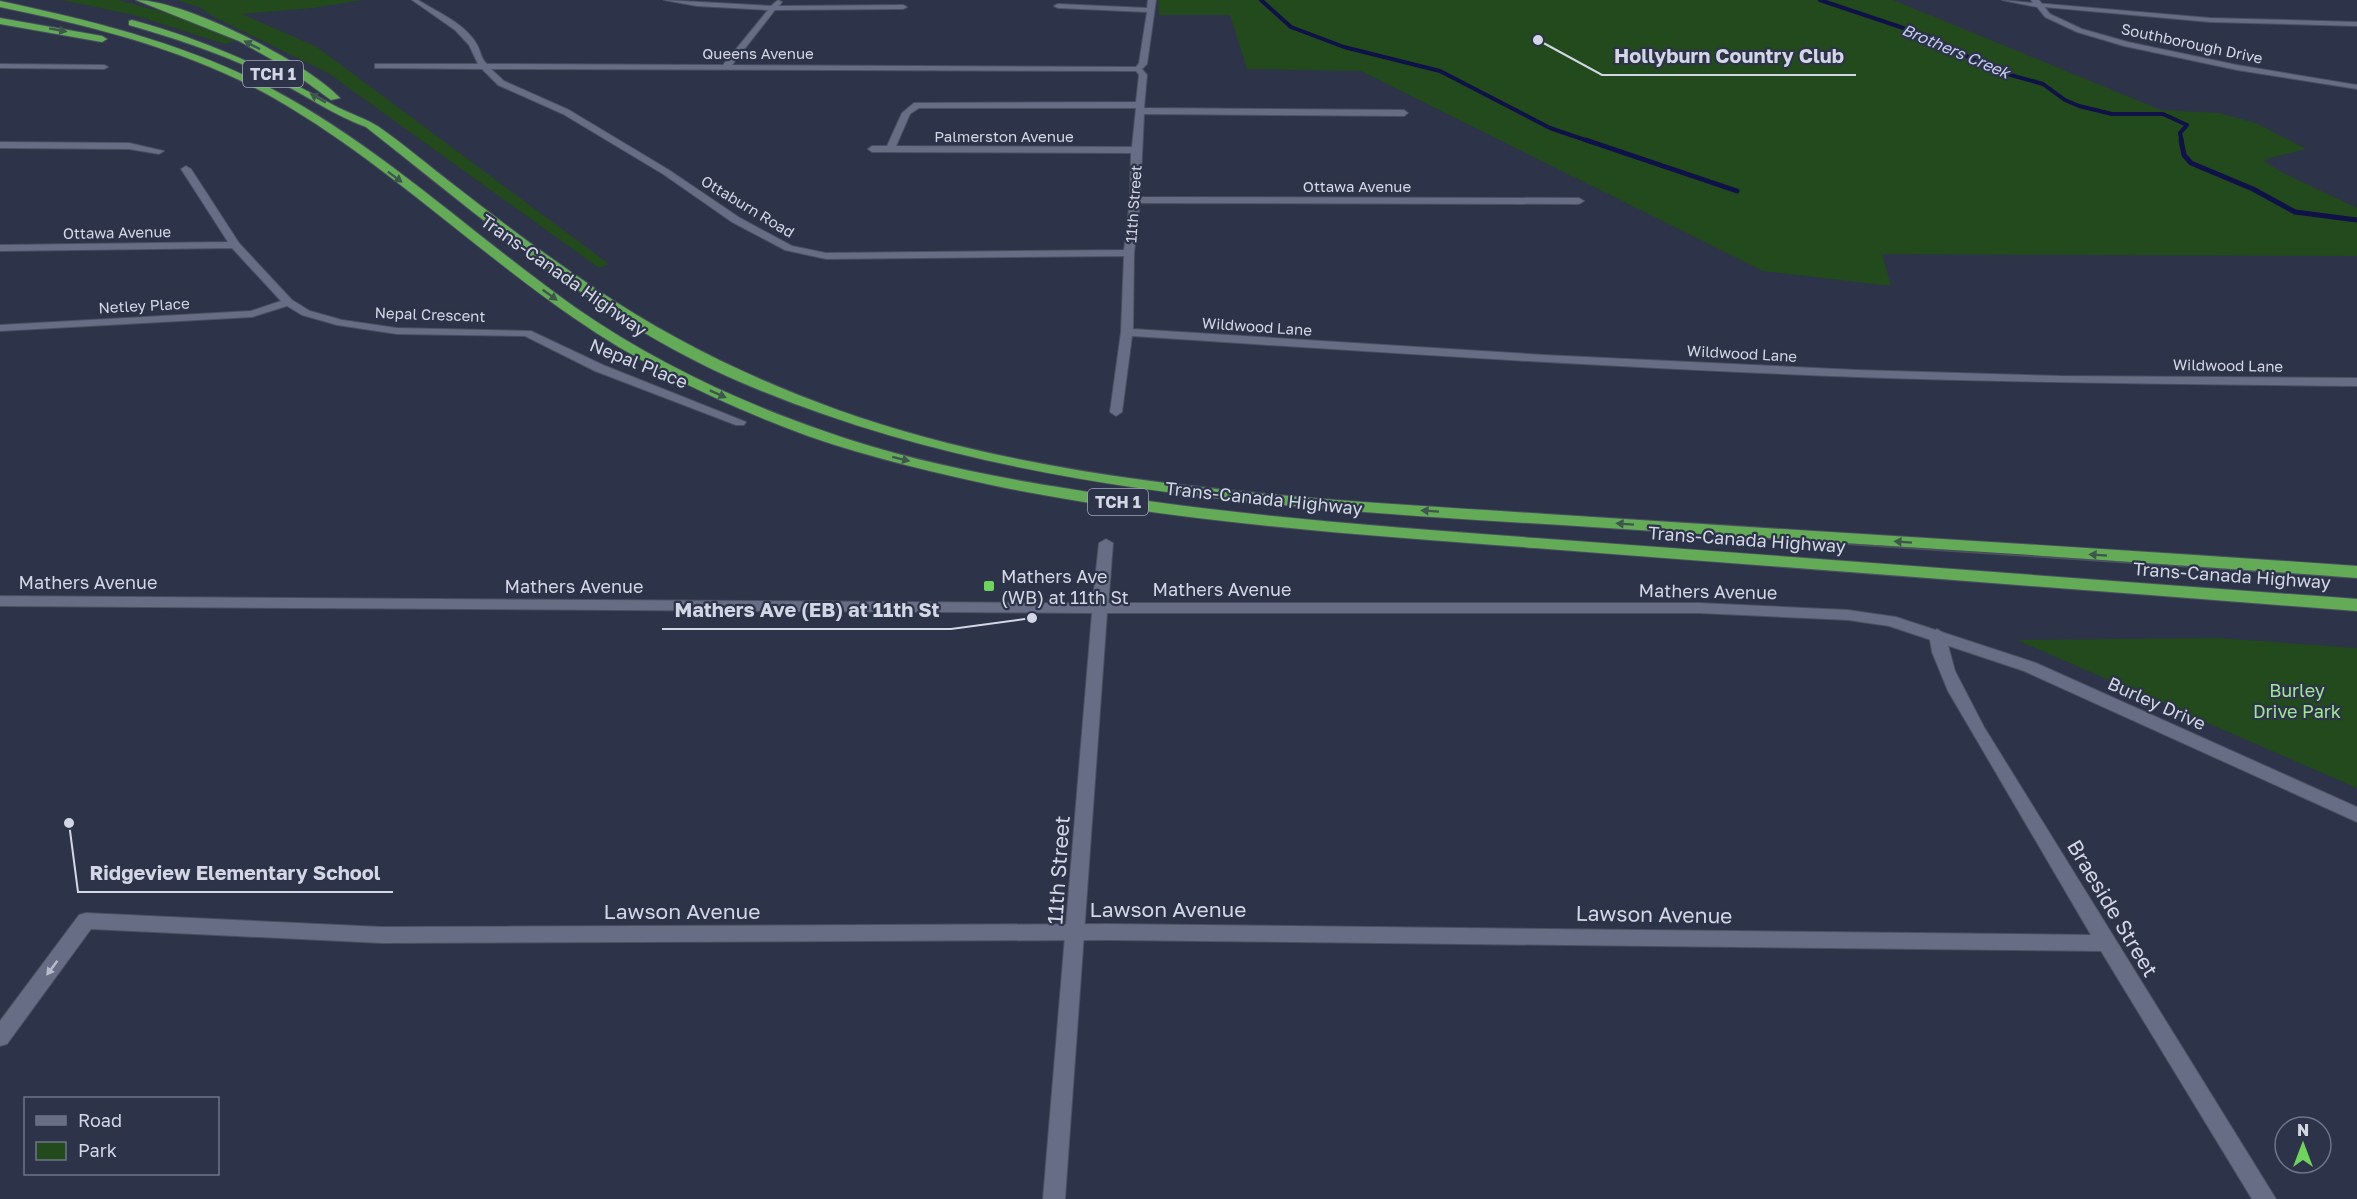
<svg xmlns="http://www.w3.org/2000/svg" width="2357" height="1199" font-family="'Golos Text',sans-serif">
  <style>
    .green { fill: #224a1c }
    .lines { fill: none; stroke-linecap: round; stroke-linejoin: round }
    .stream-far1 { stroke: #0f1148; stroke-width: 4 }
    .stream { stroke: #0f1148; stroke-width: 5 }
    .minor-casing { stroke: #4b4f61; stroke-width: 2 }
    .tertiary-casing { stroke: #4b4f61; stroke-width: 2 }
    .motorway-casing { stroke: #4b4f61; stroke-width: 2 }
    .minor { fill: #666d85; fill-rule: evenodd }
    .tertiary { fill: #666d85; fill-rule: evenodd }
    .motorway { fill: #63ab57; fill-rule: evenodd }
    .oneway { fill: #3d574c }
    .oneway2 { fill: #b8bccd }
    .poi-dot { fill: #70d35f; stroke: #2d3348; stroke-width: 2 }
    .labels { text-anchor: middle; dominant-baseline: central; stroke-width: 4.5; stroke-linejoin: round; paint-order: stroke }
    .far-street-label { font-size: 15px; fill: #d3d7e5; stroke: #2d3348 }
    .far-water-label { font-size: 16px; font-style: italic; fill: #c3cdf1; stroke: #2d3348 }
    .shield { fill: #2d3348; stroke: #a1a6b6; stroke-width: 1.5 }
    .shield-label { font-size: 16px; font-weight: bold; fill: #d3d7e5 }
    .street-label { font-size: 18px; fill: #d3d7e5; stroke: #2d3348 }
    .poi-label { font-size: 18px; fill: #d3d7e5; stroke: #2d3348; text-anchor: start }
    .park-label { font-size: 18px; fill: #a0e594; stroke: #2d3348 }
    .near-street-label { font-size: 21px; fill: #d3d7e5; stroke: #2d3348 }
    .leader { fill: none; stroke: #d3d7e5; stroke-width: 2 }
    .callout-dot { fill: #d3d7e5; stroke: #2d3348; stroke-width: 2 }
    .callout-label { font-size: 20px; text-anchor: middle; font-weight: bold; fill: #d3d7e5; stroke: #2d3348; stroke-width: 4.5; stroke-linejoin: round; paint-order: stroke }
  </style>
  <rect width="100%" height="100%" fill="#2d3348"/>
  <!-- green -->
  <path class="green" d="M 61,0 L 118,0 L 169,14 L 235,41 L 225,44 L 134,15 Z
    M 177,0 L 363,0 L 313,8 L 242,14 L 317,47 L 609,264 L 599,268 L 328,73 L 214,17 L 199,7 Z
    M 1158,0 L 1893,0 L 2161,110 L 2219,113 L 2256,123 L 2306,149 L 2263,160 L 2281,172 L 2357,208 L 2357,256 L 1882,254 L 1891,286 L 1763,271 L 1361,71 L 1247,69 L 1230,15 L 1159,15 Z
    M 2218,638 L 2357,648 L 2357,788 L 2017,640 Z"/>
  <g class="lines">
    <!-- stream-far1 -->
    <path class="stream-far1" d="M 1261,0 L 1291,27 L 1344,47 L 1440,71 L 1550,128 L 1591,142
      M 1820,0 L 1933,38 L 1993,70 L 2043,84 L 2065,100 L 2079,106 L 2112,114 L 2163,114 L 2187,125 L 2180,133 L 2182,142"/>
    <!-- stream -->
    <path class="stream" d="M 1586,140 L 1737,191
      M 2181,140 L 2184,155 L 2191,163 L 2253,189 L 2295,212 L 2357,220"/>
    <defs>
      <path id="minor" d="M 412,0 L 418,0 C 437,12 464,23 476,43 C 481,50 480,58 487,64 L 723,65 L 768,10 L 697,6 L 664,0 L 771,6 L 778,0 L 782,2 L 779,6 L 903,5 L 907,7 L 903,9 L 775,10 L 732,65 L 1136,67 L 1139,63 L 1147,12 L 1058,8 L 1054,6 L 1058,4 L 1147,8 L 1148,0 L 1156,0 L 1147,64 L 1142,69 L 1147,75 L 1144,108 L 1404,110 L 1408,113 L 1404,116 L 1144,114 L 1140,197 L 1579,198 L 1584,201 L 1579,204 L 1140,203 L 1134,253 L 1133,329 L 1544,355 L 1857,370 L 2060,376 L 2357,378 L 2357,386 C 2191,384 2024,383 1858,377 C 1616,368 1374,352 1132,336 L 1122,412 L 1116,416 L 1110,412 L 1121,332 L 1124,256 L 826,259 L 785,250 L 732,222 L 663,174 L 563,114 L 498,85 L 482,69 L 375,68 L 375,64 L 478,64 L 469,45 L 455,30 ZM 491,69 L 1136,71 L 1139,75 L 1136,102 L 914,103 L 902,113 L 887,146 L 872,146 L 868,149 L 872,152 L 1131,153 L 1130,200 L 1124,250 L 826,253 L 792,246 L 740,218 L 669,170 L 569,110 L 504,81 ZM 919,108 L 1136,108 L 1132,147 L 896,146 L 910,114 Z
        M 2035,3 L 2210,18 L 2357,22 L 2357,26 L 2210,22 L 2033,6 Z
        M 0,64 L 104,65 L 108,67 L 104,69 L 0,68 Z
        M 0,142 L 129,143 L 164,151 L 159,154 L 129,149 L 0,148 Z
        M 186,166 L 191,169 L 239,243 L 292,300 L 310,311 L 342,320 L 397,328 L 531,331 L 603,365 L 746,422 L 744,425 L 736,425 L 595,371 L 525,336 L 397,334 L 337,325 L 302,315 L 287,306 L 252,317 L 0,331 L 0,325 L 251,311 L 281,301 L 232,248 L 0,251 L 0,245 L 228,242 L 181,169 Z
        M 1106,539 L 1113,543 L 1108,608 L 1100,613 L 1092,608 L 1099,543 Z
        M 1937,629 L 1945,634 L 1955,671 L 1984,727 L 2276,1199 L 2252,1199 L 2101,951 L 1107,940 L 382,943 L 91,929 L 7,1044 L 0,1046 L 0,1021 L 79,915 L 86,913 L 382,927 L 1107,924 L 2091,935 L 1948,691 L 1932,652 L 1929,634 Z"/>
      <path id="tertiary" d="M 2002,0 L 2033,3 L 2031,0 L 2039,0 L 2050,14 L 2082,29 L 2128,42 L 2237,65 L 2357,85 L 2357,89 L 2237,70 L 2124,46 L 2077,32 L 2045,17 L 2037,7 Z
        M 0,596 L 1053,603 L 1699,603 L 1848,610 L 1896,617 L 2036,663 L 2357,807 L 2357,822 L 2024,671 L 1889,626 L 1848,620 L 1699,613 L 1107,613 L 1065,1199 L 1043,1199 L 1092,613 L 0,606 Z"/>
      <path id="motorway" d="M 136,0 C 185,0 306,62 340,98 L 331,100 L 287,68 L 239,41 Z
        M 0,1 C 94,21 187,44 272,89 C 383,148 474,236 576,308 C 651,360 735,400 821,430 C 899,458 982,475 1064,488 C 1220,515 1378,526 1535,538 C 1809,558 2083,579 2357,599 L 2357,611 C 2083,590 1809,569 1535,548 C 1356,535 1177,522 1001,487 C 936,473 871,458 808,436 C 726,406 646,368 574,318 C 471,247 381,159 272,97 C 188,50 93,26 0,7 Z
        M 0,18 L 102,36 L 107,39 L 102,42 L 0,24 Z
        M 132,20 C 209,41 268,69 337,107 C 351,114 367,119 379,127 C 405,145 429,166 454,185 C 500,221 548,257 596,289 C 672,340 752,379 838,410 C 1056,488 1316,499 1546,514 C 1817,532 2087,547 2357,566 L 2357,578 C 2102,559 1847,543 1592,527 C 1305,509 1006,497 738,381 C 600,321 483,219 366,127 C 333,115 304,94 272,78 C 226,55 178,39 129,25 L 129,21 Z"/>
    </defs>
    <!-- minor casing -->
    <use href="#minor" class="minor-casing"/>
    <!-- tertiary casing -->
    <use href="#tertiary" class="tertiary-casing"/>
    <!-- motorway casing -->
    <use href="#motorway" class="motorway-casing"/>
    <!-- minor -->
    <use href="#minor" class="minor"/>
    <!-- tertiary -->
    <use href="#tertiary" class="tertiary"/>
    <!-- motorway -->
    <use href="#motorway" class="motorway"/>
  </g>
  <!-- one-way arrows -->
  <defs><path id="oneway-solid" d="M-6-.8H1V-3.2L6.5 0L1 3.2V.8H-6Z" transform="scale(1.5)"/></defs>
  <g class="oneway">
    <use href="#oneway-solid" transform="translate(58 30) rotate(10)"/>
    <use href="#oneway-solid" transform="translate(252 45) rotate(-153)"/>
    <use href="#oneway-solid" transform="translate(318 98) rotate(-150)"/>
    <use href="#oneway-solid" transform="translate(395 177) rotate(37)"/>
    <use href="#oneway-solid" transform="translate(550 295) rotate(36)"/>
    <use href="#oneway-solid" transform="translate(718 394) rotate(24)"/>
    <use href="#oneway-solid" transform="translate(901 459) rotate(14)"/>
    <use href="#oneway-solid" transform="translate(1430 511) rotate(-176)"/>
    <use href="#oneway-solid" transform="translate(1625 524) rotate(-176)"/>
    <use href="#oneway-solid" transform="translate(1903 542) rotate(-176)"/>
    <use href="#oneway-solid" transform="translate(2098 555) rotate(-176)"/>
  </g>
  <use class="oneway2" href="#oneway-solid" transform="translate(52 968) rotate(127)"/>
  <!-- markers -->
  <rect class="poi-dot" x="983" y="580" width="12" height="12" rx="3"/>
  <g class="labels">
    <!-- far-street labels -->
    <g class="far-street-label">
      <text transform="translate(2192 43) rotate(12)">Southborough Drive</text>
      <text x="758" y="53">Queens Avenue</text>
      <text x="1004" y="136">Palmerston Avenue</text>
      <text x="1357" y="186">Ottawa Avenue</text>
      <text transform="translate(1133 204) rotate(-86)">11th Street</text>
      <text transform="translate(748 206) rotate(31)">Ottaburn Road</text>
      <text transform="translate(117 232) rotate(-1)">Ottawa Avenue</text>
      <text transform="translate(144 305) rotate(-3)">Netley Place</text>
      <text transform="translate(430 314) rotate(2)">Nepal Crescent</text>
      <text transform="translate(1257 326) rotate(4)">Wildwood Lane</text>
      <text transform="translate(1742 353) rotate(3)">Wildwood Lane</text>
      <text transform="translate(2228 365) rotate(1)">Wildwood Lane</text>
    </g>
    <!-- far-water labels -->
    <g class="far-water-label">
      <text transform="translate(1956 51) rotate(23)">Brothers Creek</text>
    </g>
    <!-- shield labels -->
    <g class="shield">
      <rect x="243" y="61" width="60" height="26" rx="4.5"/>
      <rect x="1088" y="489" width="60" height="26" rx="4.5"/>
    </g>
    <g class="shield-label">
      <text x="273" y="74">TCH 1</text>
      <text x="1118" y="502">TCH 1</text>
    </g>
    <!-- street labels -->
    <g class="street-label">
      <text transform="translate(564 275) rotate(35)">Trans-Canada Highway</text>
      <text transform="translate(639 363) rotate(22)">Nepal Place</text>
      <text transform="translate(1264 498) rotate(6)">Trans-Canada Highway</text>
      <text transform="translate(1747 539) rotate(4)">Trans-Canada Highway</text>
      <text transform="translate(2232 575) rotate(4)">Trans-Canada Highway</text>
      <text x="88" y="582">Mathers Avenue</text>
      <text x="574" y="586">Mathers Avenue</text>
      <text x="1222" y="589">Mathers Avenue</text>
      <text transform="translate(1708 591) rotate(1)">Mathers Avenue</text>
      <text transform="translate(2157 703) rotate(24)">Burley Drive</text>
    </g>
    <!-- poi labels -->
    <g class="poi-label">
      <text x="1001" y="576">Mathers Ave<tspan x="1001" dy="21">(WB) at 11th St</tspan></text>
    </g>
    <!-- park labels -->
    <g class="park-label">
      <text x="2297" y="690">Burley<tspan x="2297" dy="21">Drive Park</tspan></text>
    </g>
    <!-- near-street labels -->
    <g class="near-street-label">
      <text transform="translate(1058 870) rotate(-86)">11th Street</text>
      <text transform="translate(2113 908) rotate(59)">Braeside Street</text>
      <text x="1168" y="909">Lawson Avenue</text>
      <text x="682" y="911">Lawson Avenue</text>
      <text transform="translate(1654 914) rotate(1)">Lawson Avenue</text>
    </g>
  </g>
  <!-- callouts -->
  <path class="leader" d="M1538 40L1602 75H1856M1032 618L951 629H662M69 823L78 892H393"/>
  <g class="callout-dot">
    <circle cx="1538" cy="40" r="6"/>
    <circle cx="1032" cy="618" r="6"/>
    <circle cx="69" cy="823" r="6"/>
  </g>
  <g class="callout-label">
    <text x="1729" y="63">Hollyburn Country Club</text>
    <text x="807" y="617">Mathers Ave (EB) at 11th St</text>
    <text x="235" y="880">Ridgeview Elementary School</text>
  </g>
  <!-- legend -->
  <rect x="24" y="1097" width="195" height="78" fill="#2d3348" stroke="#6f7587" stroke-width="1.5"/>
  <rect x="36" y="1116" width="30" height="9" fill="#666d85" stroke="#6f7587" stroke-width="1.5"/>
  <text x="78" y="1127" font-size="18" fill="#d3d7e5">Road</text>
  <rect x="36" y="1142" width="30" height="18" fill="#224a1c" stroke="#6f7587" stroke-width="1.5"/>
  <text x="78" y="1157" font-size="18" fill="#d3d7e5">Park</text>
  <!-- north arrow -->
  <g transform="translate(2303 1145)"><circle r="28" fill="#2d3348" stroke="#6f7587" stroke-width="1.5"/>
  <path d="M0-4.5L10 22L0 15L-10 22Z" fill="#70d35f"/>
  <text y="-9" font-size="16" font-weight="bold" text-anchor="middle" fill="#d3d7e5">N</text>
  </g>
</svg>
